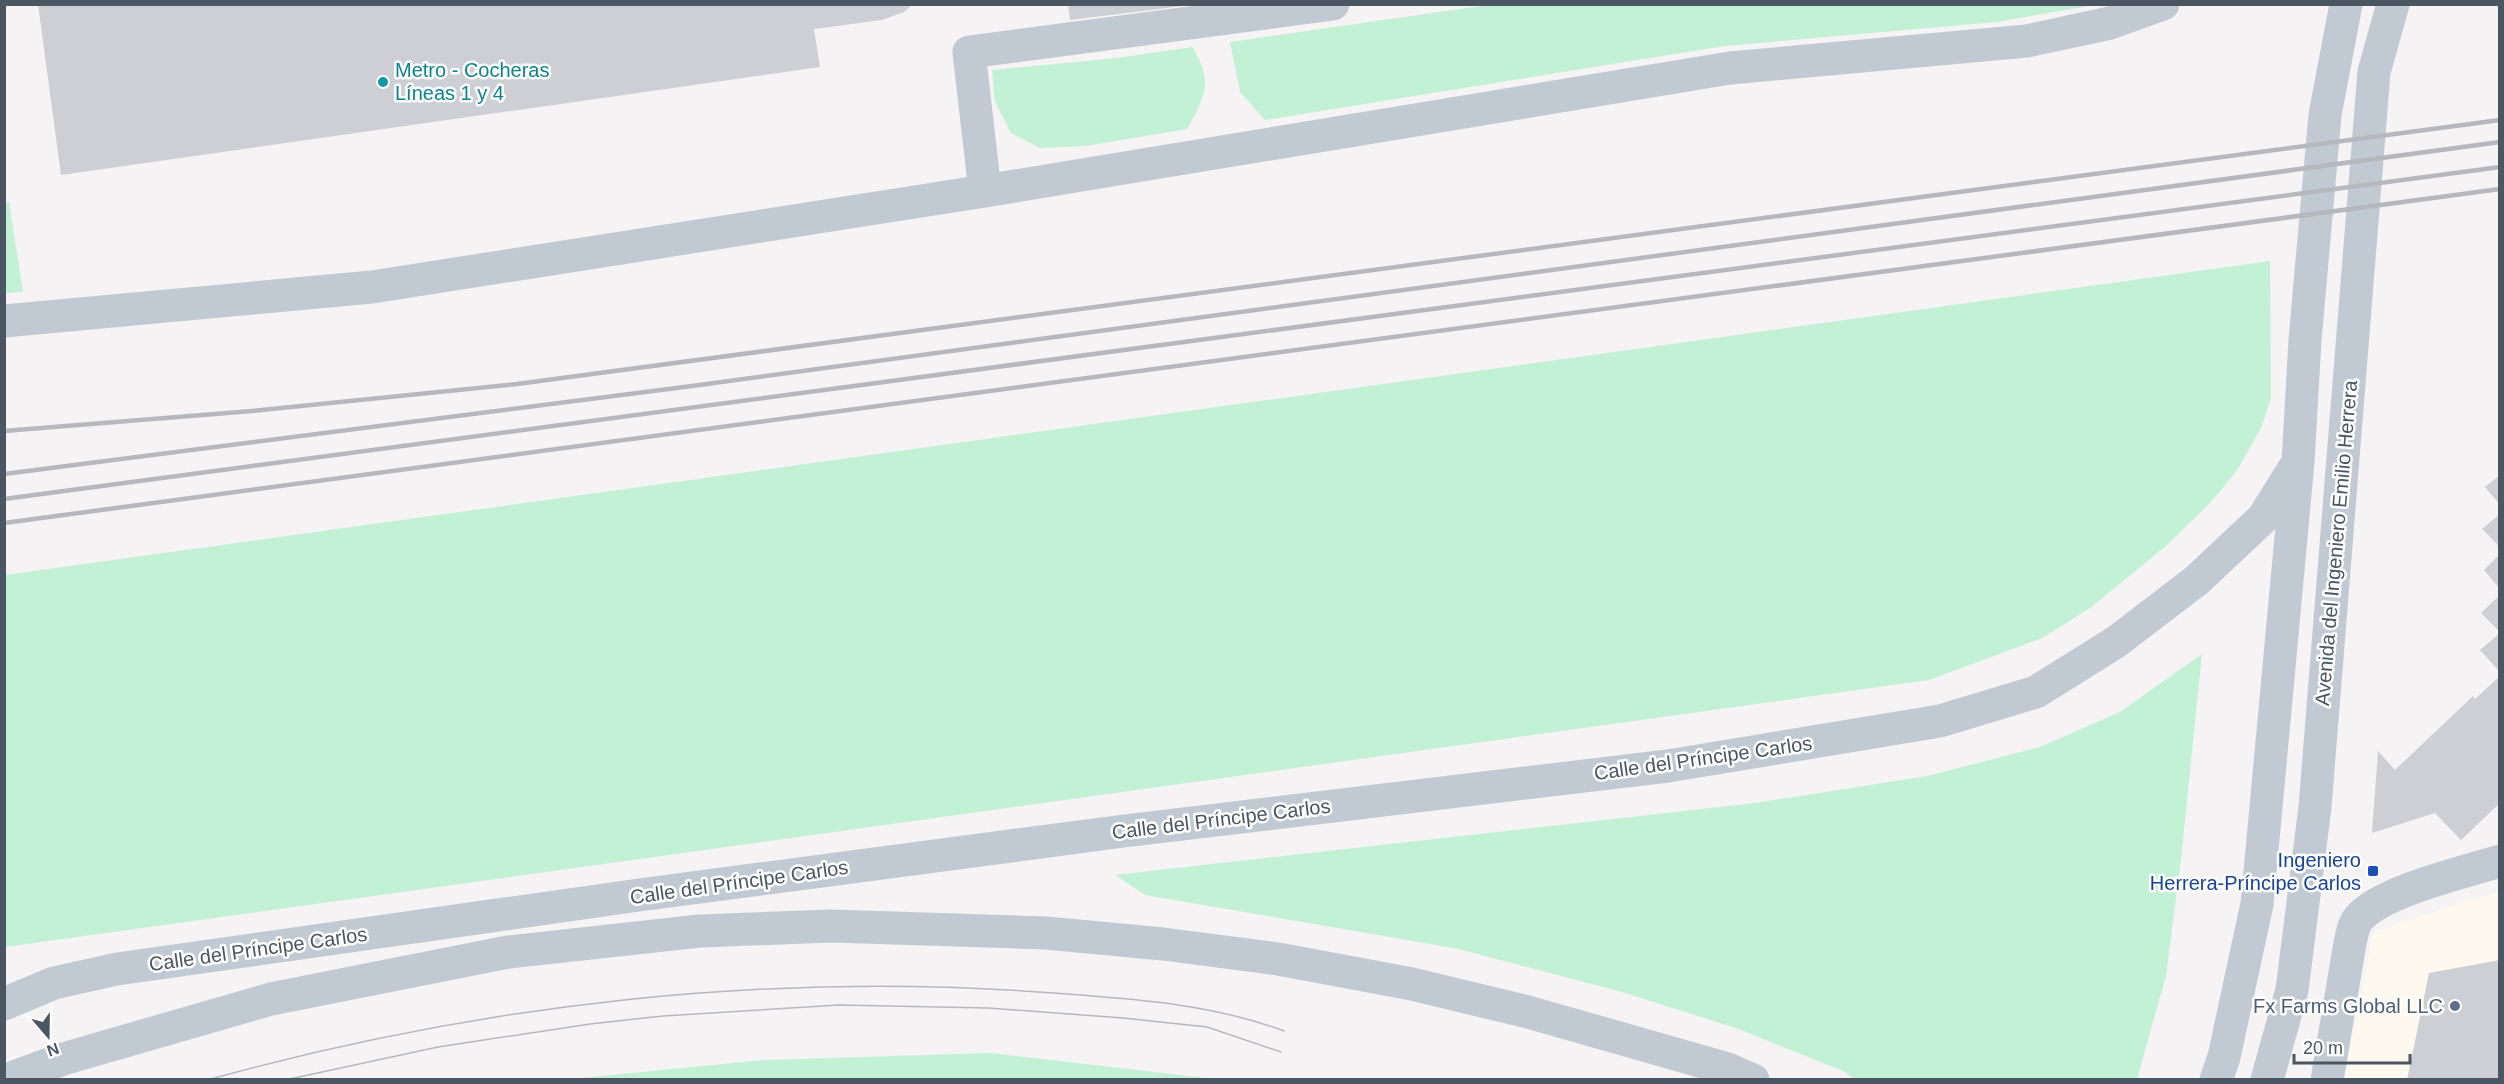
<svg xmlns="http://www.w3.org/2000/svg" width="2504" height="1084" font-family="Arial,sans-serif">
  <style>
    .commercial { fill: #fdf9ef }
    .green { fill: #c3f1d5 }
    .building { fill: #cdcfd5 }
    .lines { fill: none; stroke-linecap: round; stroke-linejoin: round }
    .minor { stroke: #c1cad2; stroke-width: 33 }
    .tram { stroke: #b5b8bd; stroke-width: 1.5 }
    .rail { stroke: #b5b8bd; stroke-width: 4.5 }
    .culture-dot { fill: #0f9aa8; stroke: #fff; stroke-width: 2 }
    .transit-dot { fill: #1a4fb4; stroke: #fff; stroke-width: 2 }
    .service-dot { fill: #5c6f8a; stroke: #fff; stroke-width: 2 }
    .labels { text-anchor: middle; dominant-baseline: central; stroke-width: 5; stroke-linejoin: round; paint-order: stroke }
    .culture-label { font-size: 20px; fill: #0d838f; stroke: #fff; text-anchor: start }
    .street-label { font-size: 20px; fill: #4a5661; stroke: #fff }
    .transit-label { font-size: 20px; fill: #164399; stroke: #fff; text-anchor: end }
    .service-label { font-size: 20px; fill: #4e5e75; stroke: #fff; text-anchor: end }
  </style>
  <rect width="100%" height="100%" fill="#f5f3f3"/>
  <!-- commercial -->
  <path class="commercial" d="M 2499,891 L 2499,1079 L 2344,1080 L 2373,932 Z"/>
  <!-- green -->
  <path class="green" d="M 1495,4 L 2095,4 L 2095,5 L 1996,22 L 1725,46 L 1265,120 L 1240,92 L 1230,42 Z
    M 1192,47 C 1214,82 1205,96 1187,129 L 1085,146 L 1040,148 L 1011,133 L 995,102 L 992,70 L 1117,58 Z
    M 9,202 L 23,292 L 5,293 L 4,203 Z
    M 2270,261 L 2271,398 L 2261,428 L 2236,472 L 2210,503 L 2166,546 L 2090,608 L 2042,638 L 1929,680 L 5,947 L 5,575 Z
    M 2202,654 L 2181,859 L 2166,976 L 2137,1079 L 1855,1079 L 1843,1071 L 1736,1028 L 1622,992 L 1454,948 L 1145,895 L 1115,875 L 1755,803 L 1927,776 L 2040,747 L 2120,712 Z
    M 991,1053 L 1215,1079 L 570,1079 L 765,1060 Z"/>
  <!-- building -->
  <path class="building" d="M 38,4 L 913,4 L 904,12 L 882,20 L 814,29 L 820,67 L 61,175 Z
    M 1068,4 L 1183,4 L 1183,6 L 1070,20 Z
    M 2500,475 L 2500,505 L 2485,487 Z
    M 2500,514 L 2500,547 L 2482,529 Z
    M 2500,554 L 2500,589 L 2484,570 Z
    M 2500,595 L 2500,632 L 2481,613 Z
    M 2500,633 L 2500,672 L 2480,650 Z
    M 2500,676 L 2500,803 L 2461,840 L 2435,813 L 2372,833 L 2378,751 L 2395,770 L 2473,696 L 2475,699 Z
    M 2500,960 L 2500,1080 L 2407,1080 L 2429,973 Z"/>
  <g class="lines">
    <!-- minor -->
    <path class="minor" d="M 985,191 L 969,52 L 1333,4
      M 4,321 L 372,287 L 985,191 L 1730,68 L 2027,41 L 2110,23 L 2163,4
      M 4,1004 L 54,983 L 117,969 L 639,895 L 1124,831 L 1668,766 L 1940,721 L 2036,692 L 2116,642 L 2197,580 L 2263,518 L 2298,462
      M 6,1080 L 63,1059 L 271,999 L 508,952 L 700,931 L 831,926 L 1046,933 L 1163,944 L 1278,959 L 1412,984 L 1528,1012 L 1728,1069 L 1753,1080
      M 2216,1080 L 2224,1057 L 2257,904 L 2298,462 L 2305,340 L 2325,115 L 2346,4
      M 2267,1080 L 2292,990 L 2315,807 L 2374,72 L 2393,4
      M 2327,1080 L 2350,943 C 2352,934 2353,925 2359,918 C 2382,891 2465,872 2500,861"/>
    <!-- tram -->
    <path class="tram" d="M 207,1080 C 481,1004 769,971 1053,993 C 1132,999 1209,1003 1284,1031
      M 285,1080 L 438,1047 L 590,1024 L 663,1016 L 839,1005 L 988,1008 L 1123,1018 L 1207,1027 L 1281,1052"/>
    <!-- rail -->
    <path class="rail" d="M 4,431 L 252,411 L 517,384 L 2500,120
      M 4,474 L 692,386 L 2500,142
      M 4,499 L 2500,167
      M 4,523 L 2500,189"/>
  </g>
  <!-- markers -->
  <circle class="culture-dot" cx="383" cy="82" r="6"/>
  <rect class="transit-dot" x="2367" y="865" width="12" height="12" rx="3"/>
  <circle class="service-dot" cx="2455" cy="1006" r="6"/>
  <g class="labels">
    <!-- culture labels -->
    <g class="culture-label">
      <text x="395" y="70">Metro - Cocheras<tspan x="395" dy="23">Líneas 1 y 4</tspan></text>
    </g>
    <!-- street labels -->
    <g class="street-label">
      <text transform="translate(2336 543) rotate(-85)">Avenida del Ingeniero Emilio Herrera</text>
      <text transform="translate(1703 758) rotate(-8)">Calle del Príncipe Carlos</text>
      <text transform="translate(1221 819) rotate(-7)">Calle del Príncipe Carlos</text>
      <text transform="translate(739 882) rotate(-8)">Calle del Príncipe Carlos</text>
      <text transform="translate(258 949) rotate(-8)">Calle del Príncipe Carlos</text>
    </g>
    <!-- transit labels -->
    <g class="transit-label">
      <text x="2361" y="860">Ingeniero<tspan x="2361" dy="23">Herrera-Príncipe Carlos</tspan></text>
    </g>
    <!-- service labels -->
    <g class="service-label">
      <text x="2443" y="1006">Fx Farms Global LLC</text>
    </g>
  </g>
  <!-- border -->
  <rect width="2504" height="1084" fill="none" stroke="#4a5661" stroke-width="12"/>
  <!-- north arrow -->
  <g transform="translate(48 1036) rotate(160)" stroke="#ffffff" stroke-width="4.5" paint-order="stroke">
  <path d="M0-4.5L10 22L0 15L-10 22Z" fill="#4a5661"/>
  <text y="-9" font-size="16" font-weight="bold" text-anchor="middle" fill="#4a5661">N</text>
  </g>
  <!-- scale -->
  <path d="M2294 1054v9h116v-9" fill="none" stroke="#4a5661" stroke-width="3"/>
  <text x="2303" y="1054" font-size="18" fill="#4a5661" stroke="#ffffff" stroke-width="4.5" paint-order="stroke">20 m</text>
</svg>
